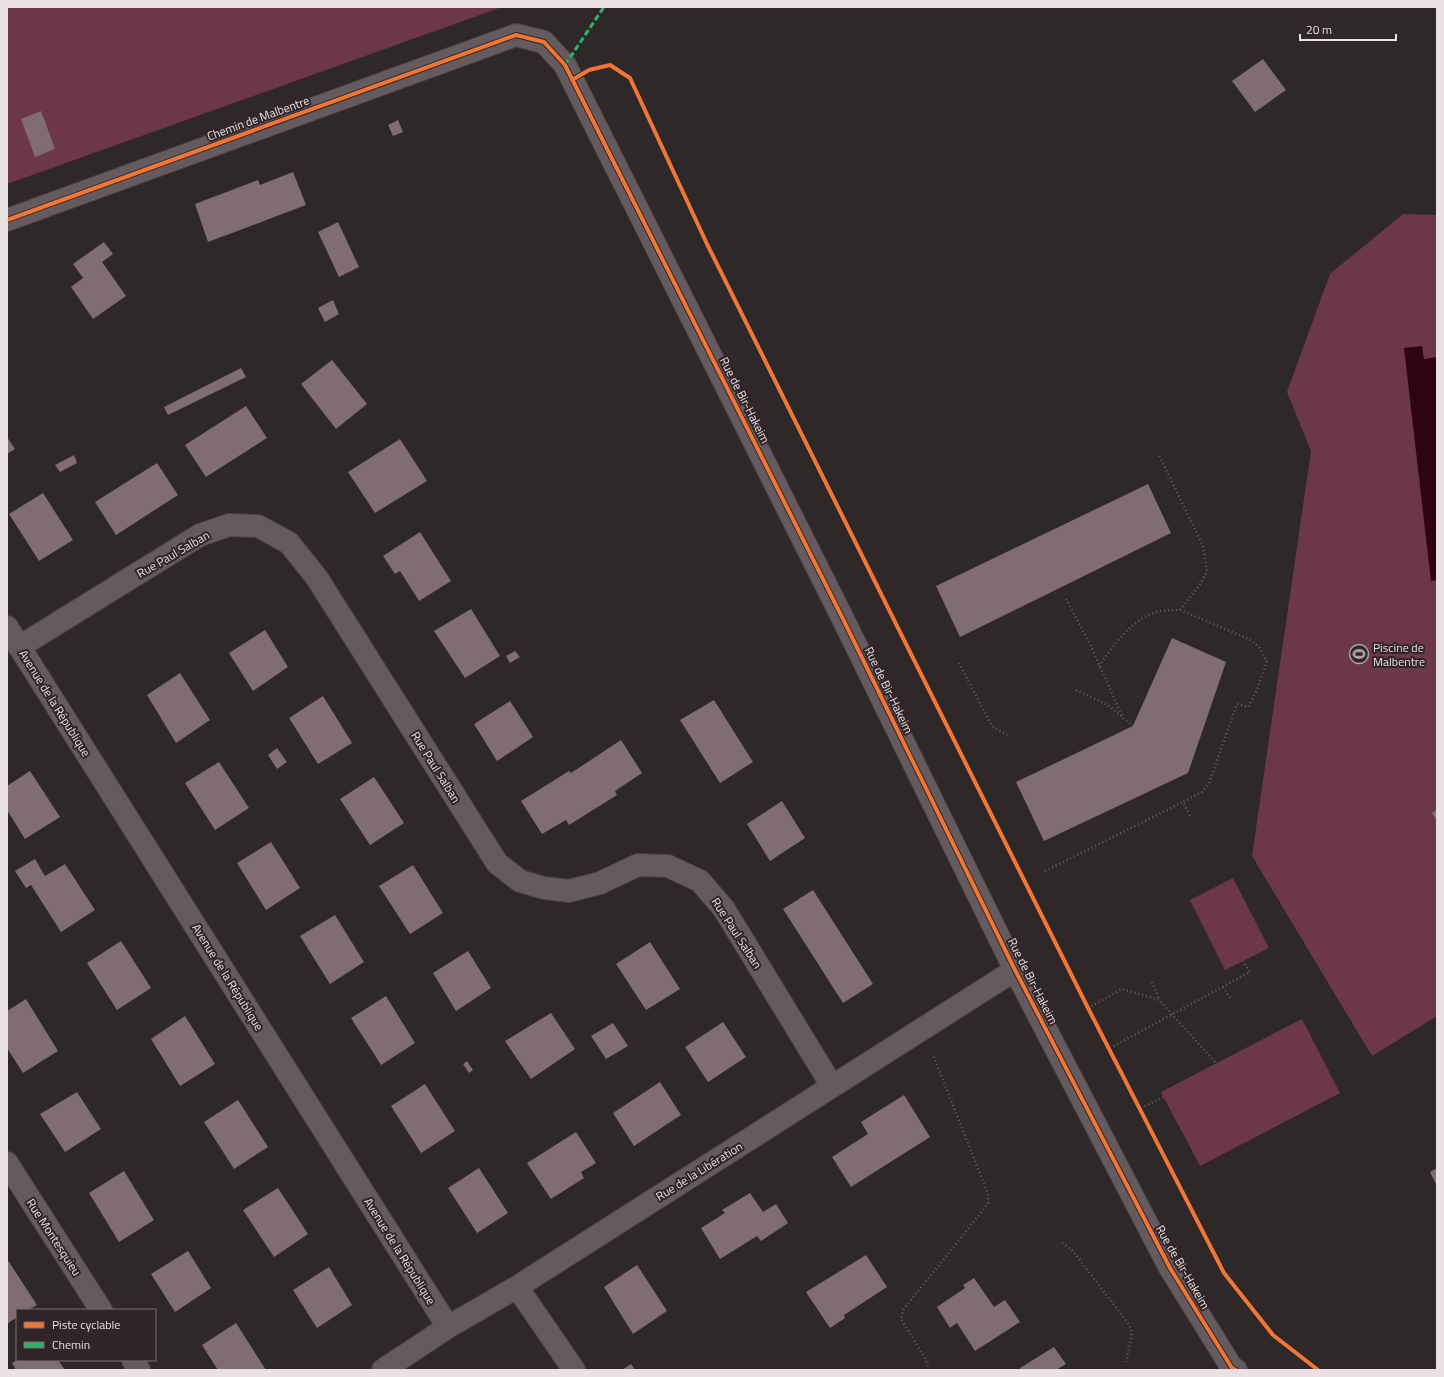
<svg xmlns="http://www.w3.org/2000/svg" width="1444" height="1377" font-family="'Titillium Web',sans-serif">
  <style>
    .green { fill: #6c3848 }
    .water { fill: #2e0415 }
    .building { fill: #7f6d72 }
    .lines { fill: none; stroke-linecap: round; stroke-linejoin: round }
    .minor-casing { stroke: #484344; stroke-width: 24 }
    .path { stroke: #665f60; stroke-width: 2.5; stroke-dasharray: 1 3; stroke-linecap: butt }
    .minor { stroke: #655a5d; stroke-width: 22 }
    .quiet { stroke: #2db169; stroke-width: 3; stroke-dasharray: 6 3; stroke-linecap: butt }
    .cycleway-casing { stroke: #322528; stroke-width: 6 }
    .cycleway { stroke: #f07635; stroke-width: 4 }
    .labels { text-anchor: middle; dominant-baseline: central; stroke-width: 4; stroke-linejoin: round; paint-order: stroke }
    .street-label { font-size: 12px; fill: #eae1e3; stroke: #322528 }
    .poi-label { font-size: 12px; fill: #eae1e3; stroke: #322528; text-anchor: start }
  </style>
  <rect width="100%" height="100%" fill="#2f2829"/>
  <!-- green -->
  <path class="green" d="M 7,7 L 502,7 L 7,184 Z
    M 1403,214 L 1437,215 L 1437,1016 L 1372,1056 L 1252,856 L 1311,451 L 1287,392 L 1330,274 Z
    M 1233,878 L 1269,948 L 1225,970 L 1190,900 Z
    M 1302,1019 L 1340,1093 L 1200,1166 L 1161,1092 Z"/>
  <!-- water -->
  <path class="water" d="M 1422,346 L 1424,359 L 1437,357 L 1437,580 L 1431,581 L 1404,348 Z"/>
  <!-- building -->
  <path class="building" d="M 1263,59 L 1286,90 L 1255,112 L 1232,81 Z
    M 41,111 L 55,149 L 35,157 L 21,119 Z
    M 398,120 L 403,132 L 393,136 L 388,125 Z
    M 293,172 L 306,205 L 208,242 L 195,204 L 258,180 L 260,185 Z
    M 338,222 L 359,267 L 339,277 L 318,232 Z
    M 104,242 L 113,254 L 102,262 L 126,296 L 93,319 L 71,287 L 83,278 L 73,264 Z
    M 333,300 L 339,314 L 325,322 L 318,308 Z
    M 332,360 L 367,404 L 336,429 L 301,384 Z
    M 241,368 L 246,377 L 168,415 L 164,407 Z
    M 246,406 L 267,438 L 206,477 L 185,445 Z
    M 7,437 L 15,449 L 7,454 Z
    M 400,439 L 427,481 L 375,513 L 348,472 Z
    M 74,455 L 77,463 L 60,472 L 55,465 Z
    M 157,463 L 178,495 L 116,535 L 95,502 Z
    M 1148,484 L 1171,533 L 960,637 L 936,586 Z
    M 43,493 L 73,540 L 39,561 L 9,514 Z
    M 420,532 L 451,581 L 419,601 L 400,571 L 395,574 L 383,556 Z
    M 471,609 L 500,656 L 465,678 L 434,631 Z
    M 265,630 L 288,667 L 253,691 L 229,653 Z
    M 1172,638 L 1226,662 L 1188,773 L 1044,841 L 1016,782 L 1133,726 Z
    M 515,651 L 520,657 L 510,663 L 506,656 Z
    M 180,673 L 210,720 L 176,743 L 147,695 Z
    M 323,696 L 352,743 L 318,764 L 289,718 Z
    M 714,700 L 753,762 L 720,783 L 680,720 Z
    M 510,701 L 533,737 L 497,761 L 474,724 Z
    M 621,740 L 642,773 L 615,791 L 617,795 L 569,825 L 566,820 L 542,834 L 521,801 L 569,771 L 571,773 Z
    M 277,748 L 287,762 L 277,769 L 268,755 Z
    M 219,762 L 249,808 L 215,830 L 185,783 Z
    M 30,771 L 60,817 L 25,839 L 7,810 L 7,786 Z
    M 374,777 L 404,823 L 370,845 L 340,799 Z
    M 782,801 L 805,838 L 770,861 L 747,824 Z
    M 1437,809 L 1437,821 L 1432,813 Z
    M 271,842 L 300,888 L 266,910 L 237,863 Z
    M 35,859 L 45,876 L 65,864 L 95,910 L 61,932 L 31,885 L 26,888 L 15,871 Z
    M 413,865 L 443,913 L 410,934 L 379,886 Z
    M 813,890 L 873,984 L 843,1003 L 783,909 Z
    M 335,915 L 364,962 L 330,984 L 300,936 Z
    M 121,941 L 151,988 L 117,1010 L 87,963 Z
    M 650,942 L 680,989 L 646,1010 L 616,964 Z
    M 468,951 L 491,988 L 456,1011 L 433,973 Z
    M 386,996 L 415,1043 L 381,1065 L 351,1018 Z
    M 26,999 L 58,1051 L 23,1073 L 7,1048 L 7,1011 Z
    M 551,1013 L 575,1049 L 531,1079 L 505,1041 Z
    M 185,1016 L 215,1064 L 180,1086 L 151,1039 Z
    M 723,1022 L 746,1057 L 708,1082 L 685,1047 Z
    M 613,1023 L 628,1046 L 606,1059 L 591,1036 Z
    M 467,1061 L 473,1070 L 469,1073 L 463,1064 Z
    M 660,1082 L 681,1115 L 634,1146 L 613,1113 Z
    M 425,1084 L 455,1131 L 421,1153 L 391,1106 Z
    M 77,1092 L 101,1129 L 65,1152 L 40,1114 Z
    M 904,1095 L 930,1137 L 851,1187 L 832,1157 L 868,1134 L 861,1122 Z
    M 238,1100 L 268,1147 L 234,1169 L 204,1122 Z
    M 576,1132 L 596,1163 L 581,1172 L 584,1178 L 551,1199 L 527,1163 Z
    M 479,1168 L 508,1213 L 477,1233 L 448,1188 Z
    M 1437,1168 L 1437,1186 L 1430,1172 Z
    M 124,1171 L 154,1220 L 119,1242 L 89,1193 Z
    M 278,1188 L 308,1234 L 274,1257 L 243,1210 Z
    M 750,1193 L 763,1212 L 776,1204 L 788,1223 L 761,1241 L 757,1236 L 720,1259 L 701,1228 L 725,1213 L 722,1210 Z
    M 188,1251 L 211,1288 L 175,1312 L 151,1274 Z
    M 866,1255 L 887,1287 L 844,1315 L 845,1318 L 830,1328 L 806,1292 Z
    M 7,1259 L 37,1305 L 28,1310 L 17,1310 L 17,1317 L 7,1324 Z
    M 637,1265 L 667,1311 L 633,1334 L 604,1287 Z
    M 329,1267 L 352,1305 L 317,1328 L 293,1290 Z
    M 974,1278 L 994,1307 L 1005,1300 L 1020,1322 L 975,1351 L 957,1323 L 950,1328 L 937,1307 L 965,1288 L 963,1285 Z
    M 236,1323 L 266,1370 L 218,1370 L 202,1345 Z
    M 1054,1347 L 1066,1364 L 1056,1370 L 1021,1370 L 1020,1368 Z
    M 17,1360 L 58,1360 L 65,1370 L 16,1370 L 12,1363 Z
    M 631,1364 L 635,1370 L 622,1370 Z"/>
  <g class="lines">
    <defs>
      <path id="minor" d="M 7,220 L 516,35 L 544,42 L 565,65 L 843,619 L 1015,970 L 1170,1268 L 1232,1368 L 1236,1370
        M 7,627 L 448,1327
        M 19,647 L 200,535 L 229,525 L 258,526 L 289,543 L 317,578 L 497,863 L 520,881 L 544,888 L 569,891 L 600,883 L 638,865 L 668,866 L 700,881 L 724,909 L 832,1086
        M 7,1163 L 101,1310
        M 517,1287 L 574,1370
        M 133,1360 L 139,1370
        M 383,1370 L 448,1327 L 517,1287 L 1015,970"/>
    </defs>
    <!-- minor casing -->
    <use href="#minor" class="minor-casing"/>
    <!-- path -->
    <path class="path" d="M 1066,599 L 1090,644 L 1123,718 L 1133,726
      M 1180,610 L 1249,639 L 1259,647 L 1267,661 L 1257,690 L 1248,707 L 1237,704 L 1209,783 L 1202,792 L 1183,802 L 1190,816
      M 959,663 L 992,726 L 1007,735
      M 1099,666 C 1115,644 1132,617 1161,611 C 1167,610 1173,610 1180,610 L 1199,586 L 1207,572 L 1203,546 L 1159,455
      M 1076,690 L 1108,705 L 1122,717
      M 1045,871 L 1183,802
      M 1152,982 L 1159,999
      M 1223,987 L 1231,999
      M 1088,1008 L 1122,989 L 1159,1000 L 1216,1063
      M 1110,1048 L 1250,972 L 1243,961
      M 1141,1108 L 1164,1097
      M 1062,1243 L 1073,1251 L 1130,1326 L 1132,1334 L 1126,1362
      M 929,1370 L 925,1358 L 901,1319 L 903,1310 L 983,1210 L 988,1203 L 988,1194 L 933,1055"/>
    <!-- minor -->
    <use href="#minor" class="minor"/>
    <!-- quiet -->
    <path class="quiet" d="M 565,65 L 604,7"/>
    <defs>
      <path id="cycleway" d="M 572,80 L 589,70 L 610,65 L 630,78 L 707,244 L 907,646 L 1088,1008 L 1224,1273 L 1273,1335 L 1318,1370
        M 7,220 L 516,35 L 544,42 L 565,65 L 843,619 L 1015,970 L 1170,1268 L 1232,1368 L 1236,1370"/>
    </defs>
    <!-- cycleway casing -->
    <use href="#cycleway" class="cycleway-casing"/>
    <!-- cycleway -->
    <use href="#cycleway" class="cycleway"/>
  </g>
  <!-- icons -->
  <defs>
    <symbol id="stadium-ring" viewBox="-11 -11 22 22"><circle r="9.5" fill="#322528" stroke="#a9a0a2" stroke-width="1.5"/><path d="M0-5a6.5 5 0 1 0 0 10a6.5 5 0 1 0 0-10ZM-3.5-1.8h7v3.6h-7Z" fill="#a9a0a2"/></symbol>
  </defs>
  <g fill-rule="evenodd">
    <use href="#stadium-ring" x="1348" y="643" width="22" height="22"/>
  </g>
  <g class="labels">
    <!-- street labels -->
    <g class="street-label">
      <text transform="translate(258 118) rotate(-20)">Chemin de Malbentre</text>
      <text transform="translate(745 400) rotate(63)">Rue de Bir-Hakeim</text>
      <text transform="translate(173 554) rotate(-30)">Rue Paul Salban</text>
      <text transform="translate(889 690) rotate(64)">Rue de Bir-Hakeim</text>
      <text transform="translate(55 703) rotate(58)">Avenue de la République</text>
      <text transform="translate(436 767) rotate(58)">Rue Paul Salban</text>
      <text transform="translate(737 933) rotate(57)">Rue Paul Salban</text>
      <text transform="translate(228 977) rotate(58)">Avenue de la République</text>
      <text transform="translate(1033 981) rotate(63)">Rue de Bir-Hakeim</text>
      <text transform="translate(699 1171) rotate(-32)">Rue de la Libération</text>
      <text transform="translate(54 1237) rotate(57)">Rue Montesquieu</text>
      <text transform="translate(400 1251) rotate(58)">Avenue de la République</text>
      <text transform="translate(1183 1267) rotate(60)">Rue de Bir-Hakeim</text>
    </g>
    <!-- poi labels -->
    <g class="poi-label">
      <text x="1373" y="647">Piscine de<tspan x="1373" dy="14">Malbentre</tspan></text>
    </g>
  </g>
  <!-- border -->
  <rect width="1444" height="1377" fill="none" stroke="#eae1e3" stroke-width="16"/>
  <!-- legend -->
  <rect x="16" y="1309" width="140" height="52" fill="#322528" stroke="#7c7073"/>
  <rect x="24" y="1322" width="20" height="6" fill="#f07635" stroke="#7c7073"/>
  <text x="52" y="1329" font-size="12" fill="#eae1e3">Piste cyclable</text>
  <rect x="24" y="1342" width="20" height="6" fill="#2db169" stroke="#7c7073"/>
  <text x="52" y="1349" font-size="12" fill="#eae1e3">Chemin</text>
  <!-- scale -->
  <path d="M1300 34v6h96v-6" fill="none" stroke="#eae1e3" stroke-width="2"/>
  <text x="1306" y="34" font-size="12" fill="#eae1e3" stroke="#322528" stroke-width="3" paint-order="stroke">20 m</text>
</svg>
